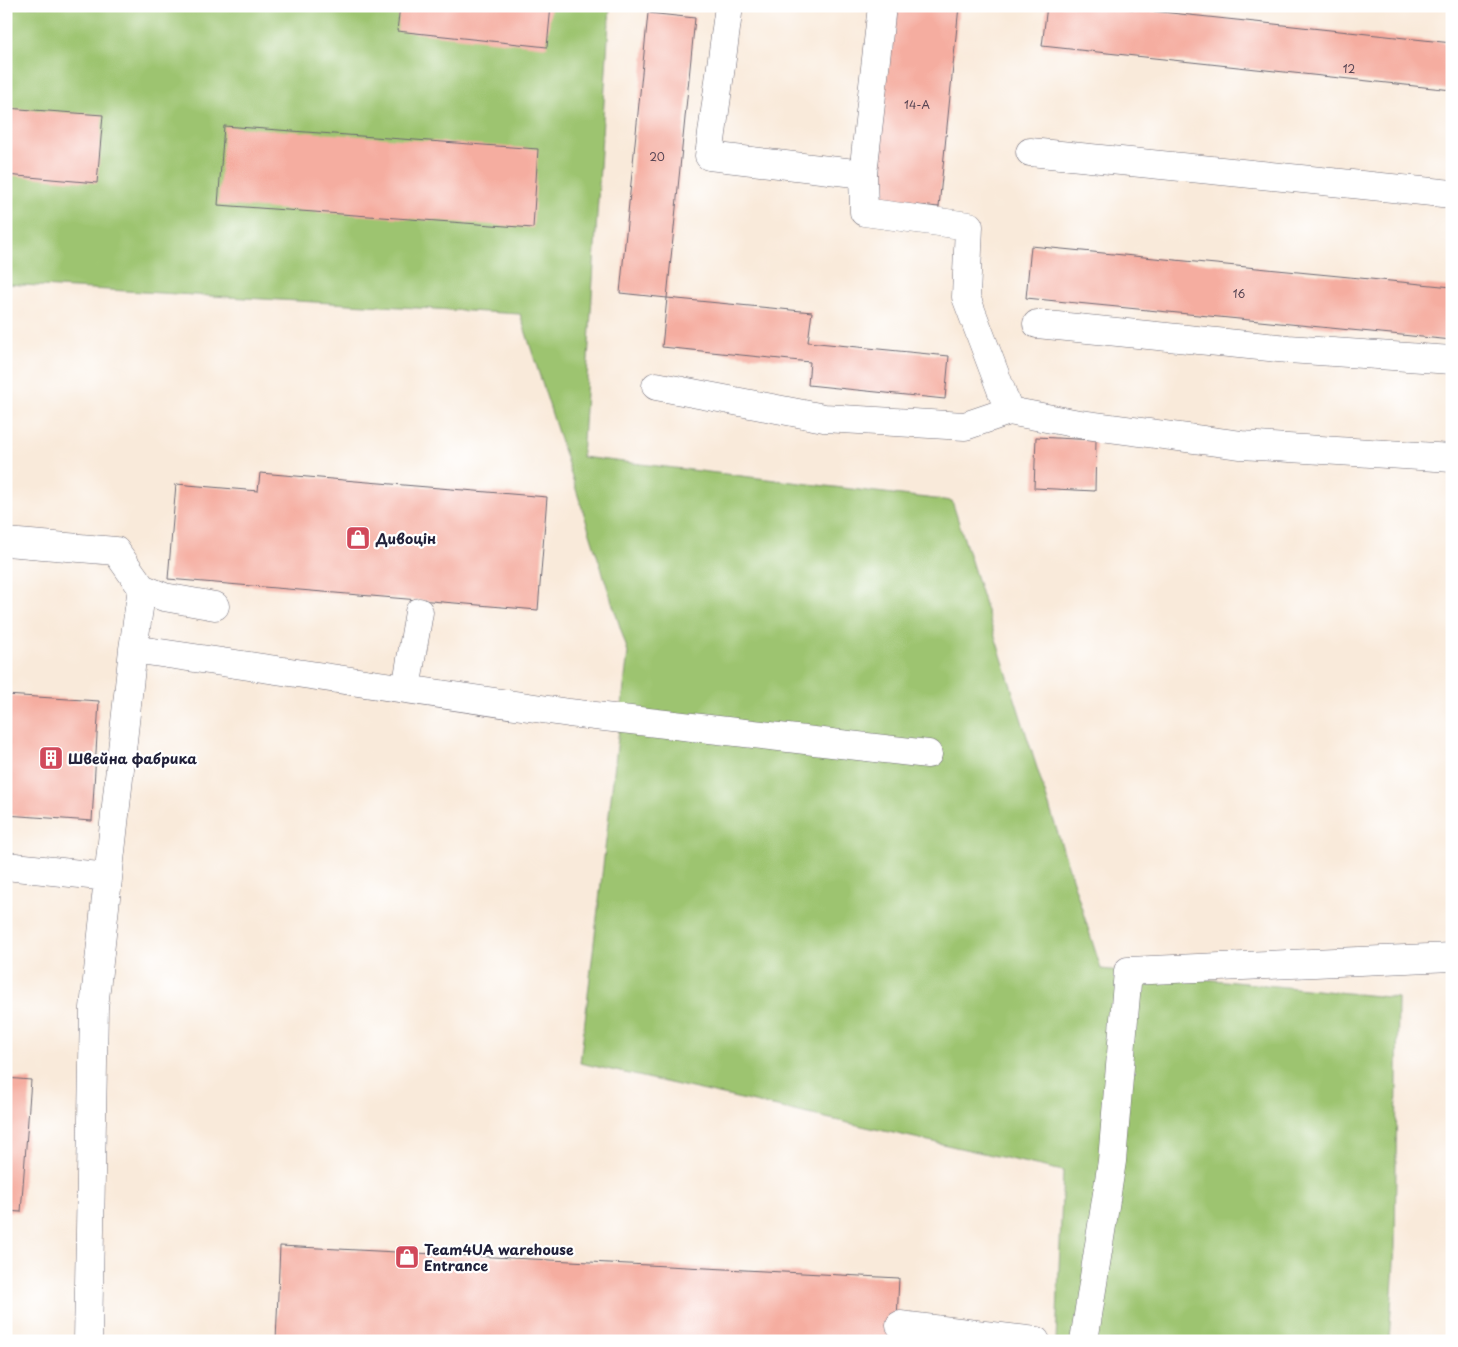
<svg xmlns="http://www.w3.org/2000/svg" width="1458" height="1347" font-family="'Playpen Sans',sans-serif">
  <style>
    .green { fill: #9dc470; stroke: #607356 }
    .building { fill: #f5ada0 }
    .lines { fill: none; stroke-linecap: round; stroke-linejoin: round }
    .minor-casing { stroke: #6d6873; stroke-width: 29 }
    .minor { stroke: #fff; stroke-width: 28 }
    .labels { text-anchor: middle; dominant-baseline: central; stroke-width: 4.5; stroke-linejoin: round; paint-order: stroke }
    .number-label { font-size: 11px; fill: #574554 }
    .poi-label { font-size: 14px; font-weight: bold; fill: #22223b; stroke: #fff; text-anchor: start }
  </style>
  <rect width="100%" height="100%" fill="#fff"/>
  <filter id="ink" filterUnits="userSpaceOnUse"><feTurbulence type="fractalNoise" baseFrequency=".02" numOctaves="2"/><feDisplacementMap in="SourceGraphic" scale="10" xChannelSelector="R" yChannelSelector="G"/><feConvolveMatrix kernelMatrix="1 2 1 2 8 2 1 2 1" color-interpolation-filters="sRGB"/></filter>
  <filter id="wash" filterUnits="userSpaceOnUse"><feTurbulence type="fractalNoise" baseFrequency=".0096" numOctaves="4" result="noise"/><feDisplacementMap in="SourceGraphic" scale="20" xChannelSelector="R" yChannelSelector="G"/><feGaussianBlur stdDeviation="1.12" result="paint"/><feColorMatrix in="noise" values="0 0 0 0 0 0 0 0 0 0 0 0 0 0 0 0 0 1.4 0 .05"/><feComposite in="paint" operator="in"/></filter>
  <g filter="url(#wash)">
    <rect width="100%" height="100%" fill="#f9eada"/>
    <!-- green -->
    <path class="green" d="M 6,6 L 610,6 L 582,457 L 952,501 L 1101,969 L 1398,998 L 1395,1247 L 1389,1341 L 1056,1341 L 1063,1171 L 580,1063 L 628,652 L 520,314 L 6,284 Z"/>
    <g id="blocks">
      <!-- building -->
      <path class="building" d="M 400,6 L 551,6 L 547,47 L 397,31 Z
        M 894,6 L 959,6 L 939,207 L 874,201 Z
        M 1047,6 L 1105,6 L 1452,43 L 1452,90 L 1042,46 Z
        M 648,13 L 695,18 L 667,298 L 620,293 Z
        M 6,108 L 103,115 L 97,183 L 6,175 Z
        M 224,126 L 538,149 L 533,228 L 218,205 Z
        M 1031,246 L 1452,287 L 1452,340 L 1026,298 Z
        M 667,298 L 812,312 L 808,342 L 949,356 L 945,399 L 808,385 L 810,362 L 662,347 Z
        M 1036,437 L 1096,440 L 1095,491 L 1034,488 Z
        M 260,473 L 547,497 L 538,610 L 168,579 L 176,484 L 258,491 Z
        M 6,695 L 99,701 L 92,821 L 6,815 Z
        M 6,1078 L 31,1080 L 21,1212 L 6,1211 Z
        M 280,1246 L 899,1278 L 896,1341 L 276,1341 Z"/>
    </g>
  </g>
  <g filter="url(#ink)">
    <use href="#blocks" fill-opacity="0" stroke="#6d6873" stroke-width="1"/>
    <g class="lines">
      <defs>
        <path id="minor" d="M 729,6 L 709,156 L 863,174
          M 882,6 L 863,174 L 864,212 L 969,226 L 966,297 L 1009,411
          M 1030,152 L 1452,194
          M 1037,324 L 1288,349 L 1452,360
          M 656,386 L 824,418 L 965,426 L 1009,411 L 1079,424 L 1241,445 L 1452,458
          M 6,542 L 116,551 L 142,588 L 133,649 L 94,1008 L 88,1341
          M 142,588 L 164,597 L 215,606
          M 133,649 L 569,713 L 928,754
          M 406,689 L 419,612
          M 6,866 L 108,877
          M 900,1325 L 1036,1341
          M 1084,1341 L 1112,1161 L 1128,971 L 1452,957"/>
      </defs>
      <!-- minor casing -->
      <use href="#minor" class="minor-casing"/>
      <!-- minor -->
      <use href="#minor" class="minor"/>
    </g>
  </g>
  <!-- icons -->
  <defs>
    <symbol id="shop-square" viewBox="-11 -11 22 22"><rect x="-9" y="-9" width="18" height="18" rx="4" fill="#d1495b" stroke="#fff"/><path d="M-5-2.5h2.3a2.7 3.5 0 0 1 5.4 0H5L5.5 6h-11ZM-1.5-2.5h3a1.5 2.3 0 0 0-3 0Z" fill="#fff"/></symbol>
    <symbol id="building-square" viewBox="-11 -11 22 22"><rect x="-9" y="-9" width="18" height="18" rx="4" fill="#d1495b" stroke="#fff"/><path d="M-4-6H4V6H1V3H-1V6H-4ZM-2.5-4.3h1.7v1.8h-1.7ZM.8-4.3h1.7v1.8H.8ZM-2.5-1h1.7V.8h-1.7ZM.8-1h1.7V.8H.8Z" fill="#fff"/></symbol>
  </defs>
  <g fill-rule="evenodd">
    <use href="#shop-square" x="344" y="524" width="28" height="28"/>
    <use href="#building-square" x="37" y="744" width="28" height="28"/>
    <use href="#shop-square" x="393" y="1243" width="28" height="28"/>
  </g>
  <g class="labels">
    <!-- number labels -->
    <g class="number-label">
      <text x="1349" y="68">12</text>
      <text x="917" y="104">14-А</text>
      <text x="657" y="156">20</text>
      <text x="1239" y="293">16</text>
    </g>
    <!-- poi labels -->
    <g class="poi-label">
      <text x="376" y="538">Дивоцін</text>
      <text x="68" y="758">Швейна фабрика</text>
      <text x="424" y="1249">Team4UA warehouse<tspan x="424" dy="16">Entrance</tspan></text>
    </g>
  </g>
  <!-- margin -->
  <rect width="1458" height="1347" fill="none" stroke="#fff" stroke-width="25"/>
</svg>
